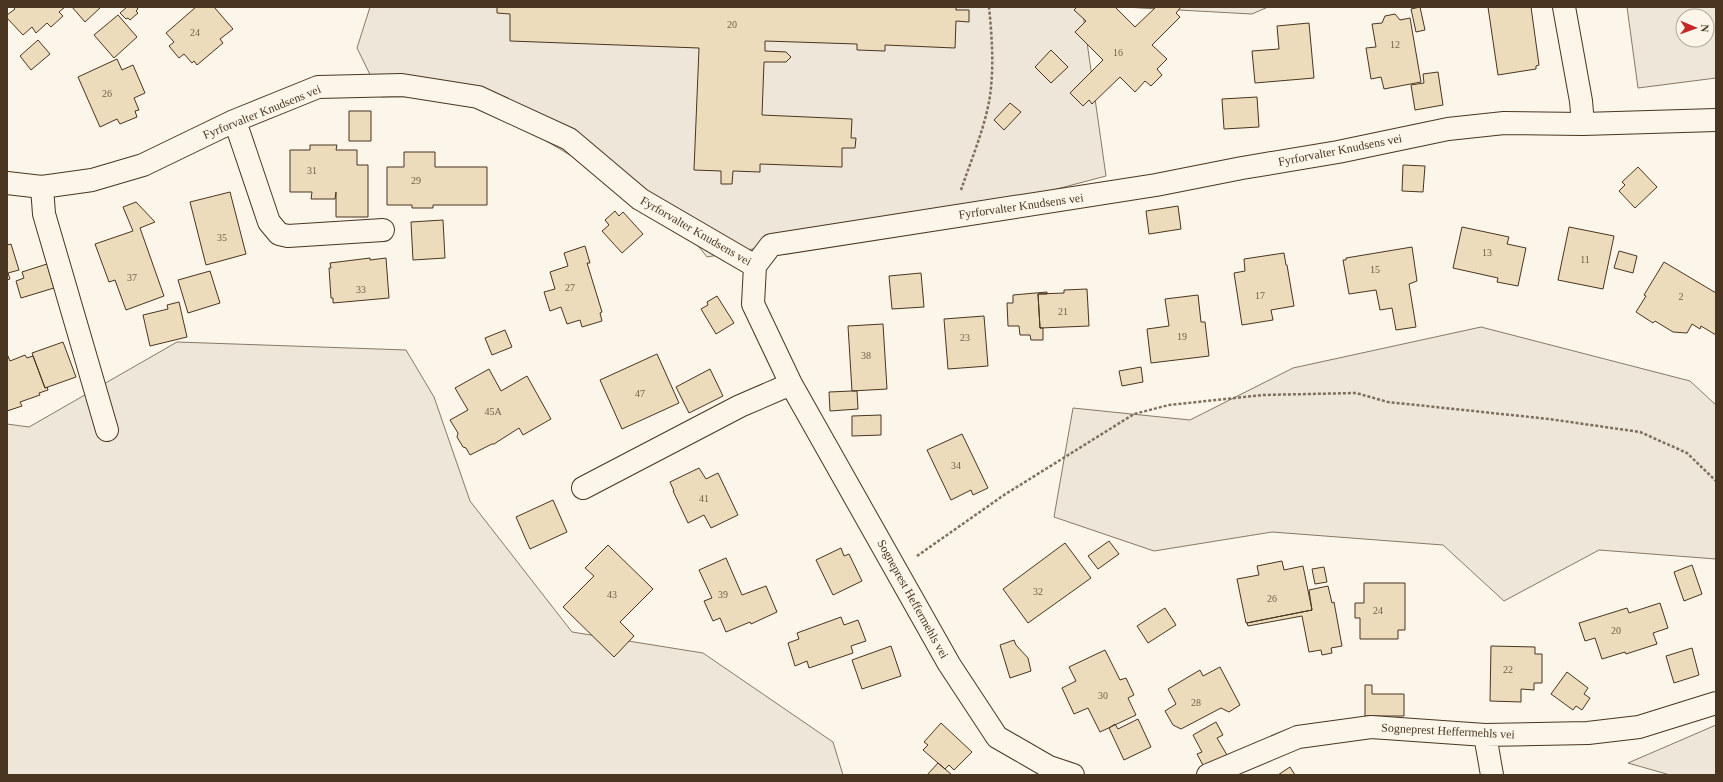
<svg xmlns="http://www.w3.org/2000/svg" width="1723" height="782" font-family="'Times New Roman',serif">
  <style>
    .green { fill: #ede6d9; stroke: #887966; fill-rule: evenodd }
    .building { fill: #ecdcbc; stroke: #4a3520 }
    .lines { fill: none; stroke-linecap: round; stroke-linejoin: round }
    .street-casing { stroke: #4a3520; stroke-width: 24 }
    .path { stroke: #7f6f5c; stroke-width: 2.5; stroke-dasharray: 3 2; stroke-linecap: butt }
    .street { stroke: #fbf6e9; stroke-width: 22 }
    .labels { text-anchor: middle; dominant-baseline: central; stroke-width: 3; stroke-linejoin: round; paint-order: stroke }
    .number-label { font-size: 10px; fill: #725f47 }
    .street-label { font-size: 12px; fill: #4a3520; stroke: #fbf6e9 }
  </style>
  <rect width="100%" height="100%" fill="#fbf6e9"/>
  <!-- green -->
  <path class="green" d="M 370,7 L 1082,7 L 1106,176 L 977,210 L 707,257 L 675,217 L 470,96 L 381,97 L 357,48 Z
    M 1124,7 L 1268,7 L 1252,14 Z
    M 1627,7 L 1716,7 L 1716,78 L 1638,88 ZM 1683,16 L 1707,16 L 1707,40 L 1683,40 Z
    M 1481,327 L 1690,381 L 1716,405 L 1716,559 L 1599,550 L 1504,601 L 1443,545 L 1272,532 L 1154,551 L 1054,517 L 1073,408 L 1190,420 L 1293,368 Z
    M 177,342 L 406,350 L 434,397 L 470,501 L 572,632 L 703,653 L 833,742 L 843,775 L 7,775 L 7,424 L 29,427 Z
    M 1716,725 L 1716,775 L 1670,775 L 1628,763 Z"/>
  <!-- building -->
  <path class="building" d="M 13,7 L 65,7 L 59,12 L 63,16 L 51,27 L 47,23 L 36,33 L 32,27 L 23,35 L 7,18 L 7,15 L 15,9 Z
    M 72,7 L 101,7 L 85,22 Z
    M 127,7 L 136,7 L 138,9 L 136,11 L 138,13 L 130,20 L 128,18 L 126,19 L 120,13 Z
    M 196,7 L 214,7 L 233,29 L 220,39 L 223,43 L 197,65 L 194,61 L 192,63 L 184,54 L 179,58 L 169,46 L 174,42 L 166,33 Z
    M 497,7 L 956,7 L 956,10 L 969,10 L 969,22 L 956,21 L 955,48 L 885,45 L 885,51 L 857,50 L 857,44 L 765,41 L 765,51 L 786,52 L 791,57 L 786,62 L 764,62 L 762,115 L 852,119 L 851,138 L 856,138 L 855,148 L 842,148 L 842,167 L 760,164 L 760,172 L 733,171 L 732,184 L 721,184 L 721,171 L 694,170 L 699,48 L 510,41 L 510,14 L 497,13 Z
    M 1077,7 L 1115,7 L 1135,27 L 1156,7 L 1181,7 L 1176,13 L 1180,17 L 1152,45 L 1167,59 L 1157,69 L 1162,75 L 1151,86 L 1145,81 L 1135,92 L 1120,77 L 1092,104 L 1089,100 L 1083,106 L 1070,93 L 1103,60 L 1075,32 L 1086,21 L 1074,10 Z
    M 1420,7 L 1425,30 L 1416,32 L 1411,9 Z
    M 1488,7 L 1531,7 L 1539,65 L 1536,66 L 1536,69 L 1498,75 Z
    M 1395,14 L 1400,20 L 1410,18 L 1421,82 L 1384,89 L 1381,77 L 1371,79 L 1366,48 L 1376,47 L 1372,24 L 1382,23 L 1385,16 Z
    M 118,15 L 137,37 L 114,58 L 94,35 Z
    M 1309,23 L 1314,78 L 1255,83 L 1252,51 L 1279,49 L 1277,26 Z
    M 38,40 L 50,54 L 31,70 L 20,56 Z
    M 1051,50 L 1068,67 L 1051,83 L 1035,67 Z
    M 117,59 L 122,70 L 133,65 L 145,93 L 134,98 L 139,110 L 135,111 L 137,117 L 120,124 L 117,119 L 100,127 L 78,77 Z
    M 1438,72 L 1443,105 L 1415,110 L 1411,85 L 1424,83 L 1423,74 Z
    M 1257,97 L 1259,127 L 1224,129 L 1222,99 Z
    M 1010,103 L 1021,112 L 1004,130 L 994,120 Z
    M 349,111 L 371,111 L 371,141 L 349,141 Z
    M 310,145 L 337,145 L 336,150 L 357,150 L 357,165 L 368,165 L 368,217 L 336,217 L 336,192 L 335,199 L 311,199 L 312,192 L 290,192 L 290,150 L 310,150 Z
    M 404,152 L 435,152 L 435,167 L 487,167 L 487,205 L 433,205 L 433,208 L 412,208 L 412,205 L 387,205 L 387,167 L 404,167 Z
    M 1403,165 L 1425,166 L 1423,192 L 1402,191 Z
    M 1638,167 L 1657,187 L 1635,208 L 1619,191 L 1625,185 L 1622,182 Z
    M 230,192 L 246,254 L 206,265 L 190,202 Z
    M 136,202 L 155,222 L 140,228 L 164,296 L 126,310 L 115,280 L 109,282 L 95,244 L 133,231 L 123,207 Z
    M 1178,206 L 1181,229 L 1149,234 L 1146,211 Z
    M 615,211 L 619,216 L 623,212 L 643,234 L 622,253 L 602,231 L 609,225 L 605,220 Z
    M 443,220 L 445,258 L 413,260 L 411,222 Z
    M 1462,227 L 1509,237 L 1507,244 L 1526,248 L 1518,286 L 1497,282 L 1498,278 L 1453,268 Z
    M 1569,227 L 1614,236 L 1603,289 L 1558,280 Z
    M 11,244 L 19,270 L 8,273 L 10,279 L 7,280 L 7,245 Z
    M 585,246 L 590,263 L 587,263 L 602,312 L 600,313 L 602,321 L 582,327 L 580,320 L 567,324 L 561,307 L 550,311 L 544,292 L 555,289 L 550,272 L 568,266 L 564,253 Z
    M 1412,247 L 1417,281 L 1409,284 L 1416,327 L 1396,330 L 1392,308 L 1380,310 L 1376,290 L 1349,294 L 1343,260 L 1346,260 L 1346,258 Z
    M 1619,251 L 1637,256 L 1633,273 L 1614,268 Z
    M 1284,253 L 1286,265 L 1287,265 L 1294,306 L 1271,310 L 1273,320 L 1242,325 L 1234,273 L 1245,271 L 1244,259 Z
    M 370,258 L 370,260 L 386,258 L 389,298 L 333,303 L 333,298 L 331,298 L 329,268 L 331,268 L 330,263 Z
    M 1664,262 L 1716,293 L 1716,335 L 1701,326 L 1700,329 L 1692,324 L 1687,333 L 1673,332 L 1655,321 L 1653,323 L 1636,312 L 1646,296 L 1644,295 Z
    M 47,264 L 54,288 L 21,298 L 16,281 L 24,278 L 22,272 Z
    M 210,271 L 220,303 L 188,313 L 178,280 Z
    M 921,273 L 924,307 L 892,309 L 889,276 Z
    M 1087,289 L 1089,326 L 1040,328 L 1038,294 L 1064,293 L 1064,290 Z
    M 1047,292 L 1047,294 L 1038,294 L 1040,328 L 1043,328 L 1043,340 L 1031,340 L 1030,335 L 1020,335 L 1019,326 L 1008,326 L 1007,303 L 1013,303 L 1013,295 Z
    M 1198,295 L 1201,322 L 1205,322 L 1209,356 L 1151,363 L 1147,329 L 1169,326 L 1165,299 Z
    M 717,296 L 734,323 L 716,334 L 701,309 L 708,305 L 707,302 Z
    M 179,302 L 187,337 L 150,346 L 143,315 L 168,309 L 167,305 Z
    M 984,316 L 988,366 L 948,369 L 944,319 Z
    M 883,324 L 887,389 L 852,391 L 848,326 Z
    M 505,330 L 512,347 L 492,355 L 485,338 Z
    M 63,342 L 76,377 L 45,388 L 32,353 Z
    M 7,354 L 10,361 L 25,355 L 27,358 L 33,356 L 45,388 L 47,387 L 48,390 L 39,393 L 40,395 L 20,402 L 22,406 L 7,411 Z
    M 657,354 L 679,403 L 622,429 L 600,380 Z
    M 1141,367 L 1143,382 L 1122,386 L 1119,371 Z
    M 489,369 L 501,391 L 527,376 L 551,419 L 523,435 L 519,428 L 494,444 L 492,444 L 470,455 L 466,448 L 463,447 L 457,437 L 458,433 L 450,420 L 468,410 L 455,388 Z
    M 710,369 L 723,396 L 689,413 L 676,387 Z
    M 852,391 L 857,391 L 858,409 L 830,411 L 829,392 Z
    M 881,415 L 881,435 L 852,436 L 852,416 Z
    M 962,434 L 988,488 L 973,495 L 971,490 L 951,500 L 927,450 Z
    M 699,468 L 706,479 L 718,473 L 738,515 L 711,528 L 704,515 L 688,523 L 673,491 L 674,491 L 670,482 Z
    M 553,500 L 567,532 L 530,549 L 516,517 Z
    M 1109,541 L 1119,554 L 1098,569 L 1088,556 Z
    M 1065,543 L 1091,578 L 1028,623 L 1003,589 Z
    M 608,545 L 653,589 L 620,622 L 634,636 L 614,657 L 563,607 L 594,576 L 585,568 Z
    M 841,548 L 844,556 L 849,554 L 862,581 L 833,595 L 816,560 Z
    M 726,558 L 742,595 L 766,586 L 777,612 L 751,624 L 750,622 L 726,632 L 720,618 L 713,621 L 704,601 L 712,598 L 699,570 Z
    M 1282,561 L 1284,570 L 1303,566 L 1312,610 L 1246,623 L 1237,579 L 1259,575 L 1257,566 Z
    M 1692,565 L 1702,594 L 1684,601 L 1674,572 Z
    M 1324,567 L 1327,582 L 1315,584 L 1312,569 Z
    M 1364,583 L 1405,583 L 1405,630 L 1398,630 L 1398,639 L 1360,639 L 1360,618 L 1355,618 L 1355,603 L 1364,603 Z
    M 1328,586 L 1332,603 L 1334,602 L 1342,646 L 1331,648 L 1332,653 L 1322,655 L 1321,650 L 1309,652 L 1302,616 L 1248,626 L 1247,623 L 1312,610 L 1309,590 Z
    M 1660,603 L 1668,628 L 1653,633 L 1657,644 L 1626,654 L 1625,652 L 1602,659 L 1595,638 L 1585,641 L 1579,623 L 1627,608 L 1629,613 Z
    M 1165,608 L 1176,625 L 1148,643 L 1137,626 Z
    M 841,617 L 844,625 L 858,620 L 866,641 L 851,646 L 853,653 L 809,668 L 807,661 L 795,666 L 788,643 L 799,639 L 797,633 Z
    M 1014,640 L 1016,645 L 1028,658 L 1031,671 L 1010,678 L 1000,645 Z
    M 891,646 L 901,676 L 862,689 L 852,660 Z
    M 1491,646 L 1535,647 L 1535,654 L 1542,654 L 1542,683 L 1534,683 L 1534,690 L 1521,689 L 1521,702 L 1490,701 Z
    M 1692,648 L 1699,675 L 1674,683 L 1666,656 Z
    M 1105,650 L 1120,680 L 1126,678 L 1134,695 L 1128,698 L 1136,715 L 1100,732 L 1088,708 L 1074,714 L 1062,688 L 1076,681 L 1069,667 Z
    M 1220,667 L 1240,705 L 1229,712 L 1221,708 L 1181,729 L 1173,725 L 1165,711 L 1176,704 L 1168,689 L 1200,670 L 1203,676 Z
    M 1567,672 L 1588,688 L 1584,694 L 1590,698 L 1582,710 L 1576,706 L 1573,710 L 1551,694 Z
    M 1365,685 L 1372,685 L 1372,694 L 1404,694 L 1404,716 L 1365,716 Z
    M 1138,719 L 1151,747 L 1124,760 L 1109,728 L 1115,724 L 1118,729 Z
    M 1216,722 L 1223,735 L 1217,738 L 1227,755 L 1204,767 L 1197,754 L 1202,752 L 1193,735 Z
    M 941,723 L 972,752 L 954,770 L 949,765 L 945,769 L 923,750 L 928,745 L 924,742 Z
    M 938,763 L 952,775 L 927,775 Z
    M 1290,767 L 1295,775 L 1278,775 Z"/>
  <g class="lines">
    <defs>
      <path id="street" d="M 1564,7 L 1581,101 L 1583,124
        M 234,121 L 239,133 L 269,222 L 279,234 L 288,236 L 383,230
        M 7,183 L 42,187 L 92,180 L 143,165 L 234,121 L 318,87 L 402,85 L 478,97 L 569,139 L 640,199 L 755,266
        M 42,187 L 44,214 L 107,430
        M 755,266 L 771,245 L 1156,185 L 1242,168 L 1338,152 L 1448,129 L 1504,123 L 1583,124 L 1716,120
        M 755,266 L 753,304 L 791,384 L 949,664 L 997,737 L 1049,767 L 1073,775
        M 583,488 L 740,406 L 791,384
        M 1485,735 L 1492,775
        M 1208,775 L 1298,737 L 1371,727 L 1485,735 L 1588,733 L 1639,727 L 1716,703"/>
    </defs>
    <!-- street casing -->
    <use href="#street" class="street-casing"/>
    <!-- path -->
    <path class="path" d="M 961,190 C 971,160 985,128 990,96 C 994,67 992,36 989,7
      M 917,556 L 1004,495 L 1134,414 L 1169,405 L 1263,395 L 1356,393 L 1388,402 L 1549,419 L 1640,432 L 1687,453 L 1716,481"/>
    <!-- street -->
    <use href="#street" class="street"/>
  </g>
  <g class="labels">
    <!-- number labels -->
    <g class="number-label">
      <text x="732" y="24">20</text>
      <text x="195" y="32">24</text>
      <text x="1395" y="44">12</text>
      <text x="1118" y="52">16</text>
      <text x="107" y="93">26</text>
      <text x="312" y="170">31</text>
      <text x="416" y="180">29</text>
      <text x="222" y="237">35</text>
      <text x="1487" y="252">13</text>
      <text x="1585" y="259">11</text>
      <text x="1375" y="269">15</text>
      <text x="132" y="277">37</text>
      <text x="570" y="287">27</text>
      <text x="361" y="289">33</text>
      <text x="1260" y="295">17</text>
      <text x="1681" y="296">2</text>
      <text x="1063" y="311">21</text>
      <text x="1182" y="336">19</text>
      <text x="965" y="337">23</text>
      <text x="866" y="355">38</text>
      <text x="640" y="393">47</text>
      <text x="493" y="411">45A</text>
      <text x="956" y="465">34</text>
      <text x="704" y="498">41</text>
      <text x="1038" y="591">32</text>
      <text x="612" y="594">43</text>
      <text x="723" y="594">39</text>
      <text x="1272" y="598">26</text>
      <text x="1378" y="610">24</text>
      <text x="1616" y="630">20</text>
      <text x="1508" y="669">22</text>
      <text x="1103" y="695">30</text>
      <text x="1196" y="702">28</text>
    </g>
    <!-- street labels -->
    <g class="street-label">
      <text transform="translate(262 112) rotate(-22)">Fyrforvalter Knudsens vei</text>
      <text transform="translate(1340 150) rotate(-11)">Fyrforvalter Knudsens vei</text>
      <text transform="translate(1021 206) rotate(-8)">Fyrforvalter Knudsens vei</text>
      <text transform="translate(696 231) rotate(30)">Fyrforvalter Knudsens vei</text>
      <text transform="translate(913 599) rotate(61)">Sogneprest Heffermehls vei</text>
      <text transform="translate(1448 731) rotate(3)">Sogneprest Heffermehls vei</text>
    </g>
  </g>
  <!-- border -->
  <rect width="1723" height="782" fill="none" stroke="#4a3520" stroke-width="16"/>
  <!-- north arrow -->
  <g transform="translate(1695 28) rotate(92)"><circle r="19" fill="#fbf6e9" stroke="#b4a999"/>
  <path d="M0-3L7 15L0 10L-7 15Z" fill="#c62828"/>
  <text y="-6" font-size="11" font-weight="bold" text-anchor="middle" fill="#4a3520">N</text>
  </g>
</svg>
